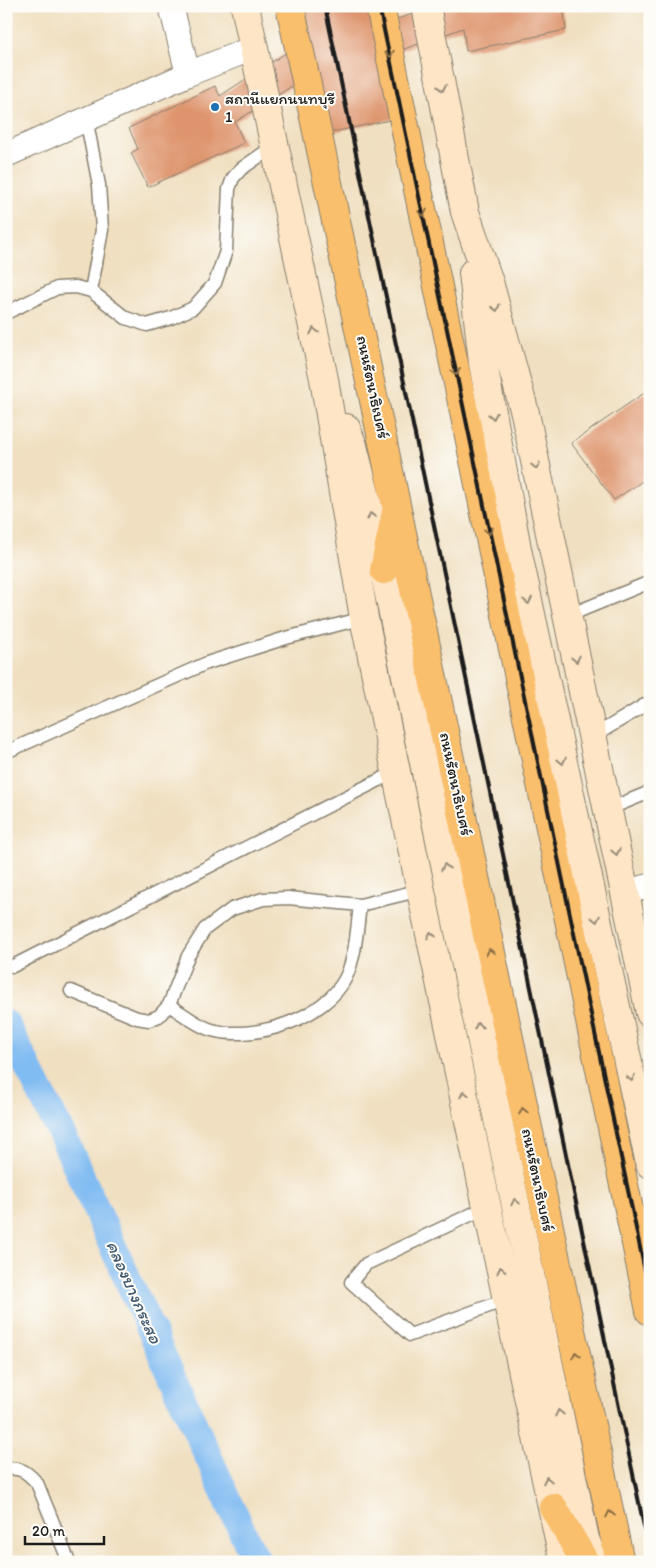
<svg xmlns="http://www.w3.org/2000/svg" width="656" height="1568" font-family="Itim,'Playpen Sans Thai',sans-serif">
  <style>
    .lines { fill: none; stroke-linecap: round; stroke-linejoin: round }
    .canal { stroke: #80bbf2; stroke-width: 28 }
    .building { fill: #de946d }
    .lane-casing { stroke: #867e6e; stroke-width: 15 }
    .street-casing { stroke: #867e6e; stroke-width: 26 }
    .secondary-casing { stroke: #867e6e; stroke-width: 30 }
    .primary-casing { stroke: #867e6e; stroke-width: 30 }
    .lane { stroke: #fff; stroke-width: 12 }
    .street { stroke: #fff; stroke-width: 24 }
    .secondary { stroke: #fde5c5; stroke-width: 28 }
    .primary { stroke: #f9bf6d; stroke-width: 28 }
    .rail { stroke: #1c1c1c; stroke-width: 4 }
    .oneway { stroke: #8a6e44 }
    .oneway2 { stroke: #988b79 }
    .poi-dot { fill: #1f6fb2; stroke: #fdfcf7; stroke-width: 2 }
    .labels { text-anchor: middle; dominant-baseline: central; stroke-width: 4; stroke-linejoin: round; paint-order: stroke }
    .poi-label { font-size: 16px; fill: #1c1c1c; stroke: #fdfcf7; text-anchor: start }
    .street-label { font-size: 16px; fill: #1c1c1c; stroke: #fdfcf7 }
    .water-label { font-size: 18px; font-style: italic; fill: #445c72; stroke: #fdfcf7 }
  </style>
  <rect width="100%" height="100%" fill="#fdfcf7"/>
  <filter id="ink" filterUnits="userSpaceOnUse"><feTurbulence type="fractalNoise" baseFrequency=".02" numOctaves="2"/><feDisplacementMap in="SourceGraphic" scale="10" xChannelSelector="R" yChannelSelector="G"/><feConvolveMatrix kernelMatrix="1 2 1 2 8 2 1 2 1" color-interpolation-filters="sRGB"/></filter>
  <filter id="wash" filterUnits="userSpaceOnUse"><feTurbulence type="fractalNoise" baseFrequency=".0096" numOctaves="4" result="noise"/><feDisplacementMap in="SourceGraphic" scale="20" xChannelSelector="R" yChannelSelector="G"/><feGaussianBlur stdDeviation="1.12" result="paint"/><feColorMatrix in="noise" values="0 0 0 0 0 0 0 0 0 0 0 0 0 0 0 0 0 1.4 0 .05"/><feComposite in="paint" operator="in"/></filter>
  <g filter="url(#wash)">
    <rect width="100%" height="100%" fill="#f0dfc0"/>
    <g class="lines">
      <!-- canal -->
      <path class="canal" d="M 6,1024 L 64,1139 L 248,1544 L 258,1562"/>
    </g>
    <g id="blocks">
      <!-- building -->
      <path class="building" d="M 297,6 L 375,6 L 379,25 L 437,6 L 563,6 L 566,30 L 466,51 L 463,28 L 385,56 L 399,118 L 324,134 L 311,74 L 235,122 L 244,143 L 148,187 L 131,153 L 138,149 L 129,128 L 215,86 L 220,96 L 304,41 Z
        M 650,389 L 650,476 L 614,500 L 571,443 Z"/>
    </g>
  </g>
  <g filter="url(#ink)">
    <use href="#blocks" fill-opacity="0" stroke="#867e6e" stroke-width="1"/>
    <g class="lines">
      <defs>
        <path id="lane" d="M 86,118 L 99,185 L 102,230 L 91,291
          M 6,313 L 57,288 L 76,287 L 91,291 L 126,318 L 147,325 L 171,318 L 193,308 L 215,283 L 226,251 L 229,189 L 233,178 L 241,169 L 274,146
          M 567,616 L 650,582
          M 592,737 L 650,702
          M 6,752 L 207,663 L 286,638 L 364,618
          M 606,810 L 650,792
          M 13,966 L 397,771
          M 71,991 L 137,1018 L 149,1020 L 159,1016 L 169,1005 L 188,956 L 205,929 L 232,909 L 263,899 L 288,898 L 360,905 L 421,890
          M 169,1005 C 182,1013 197,1026 212,1030 C 255,1042 326,1018 346,977 C 356,955 357,928 360,905
          M 487,1207 L 366,1264 L 351,1282 L 410,1335 L 508,1299
          M 6,1469 C 21,1467 27,1472 37,1483 L 69,1562"/>
        <path id="street" d="M 171,6 L 188,74
          M 6,155 L 188,74 L 253,48
          M 624,892 L 650,886"/>
        <path id="secondary" d="M 245,6 L 324,379 L 364,618 L 487,1207 L 564,1562
          M 426,6 L 465,212 L 489,282 L 525,413 L 650,1013
          M 473,273 L 483,363 L 518,554 L 650,1164
          M 346,428 L 353,446 L 384,570 L 585,1539 L 594,1562"/>
        <path id="primary" d="M 290,6 C 402,524 509,1043 620,1562
          M 380,6 L 650,1311
          M 384,570 L 396,512
          M 553,1507 L 585,1562"/>
      </defs>
      <!-- lane casing -->
      <use href="#lane" class="lane-casing"/>
      <!-- street casing -->
      <use href="#street" class="street-casing"/>
      <!-- secondary casing -->
      <use href="#secondary" class="secondary-casing"/>
      <!-- primary casing -->
      <use href="#primary" class="primary-casing"/>
      <!-- lane -->
      <use href="#lane" class="lane"/>
      <!-- street -->
      <use href="#street" class="street"/>
      <!-- secondary -->
      <use href="#secondary" class="secondary"/>
      <!-- primary -->
      <use href="#primary" class="primary"/>
      <!-- rail -->
      <path class="rail" d="M 325,6 L 650,1555
        M 379,6 L 650,1295"/>
    </g>
    <!-- one-way arrows -->
    <defs><path id="oneway-chevron" d="M-2-3.5L2.5 0L-2 3.5" fill="none" stroke-width="1.6" stroke-linecap="round" stroke-linejoin="round" transform="scale(1.25)"/></defs>
    <g class="oneway">
      <use href="#oneway-chevron" transform="translate(390 54) rotate(78)"/>
      <use href="#oneway-chevron" transform="translate(423 213) rotate(78)"/>
      <use href="#oneway-chevron" transform="translate(456 372) rotate(78)"/>
      <use href="#oneway-chevron" transform="translate(489 531) rotate(78)"/>
      <use href="#oneway-chevron" transform="translate(490 952) rotate(-102)"/>
      <use href="#oneway-chevron" transform="translate(523 1111) rotate(-102)"/>
      <use href="#oneway-chevron" transform="translate(576 1355) rotate(-102)"/>
      <use href="#oneway-chevron" transform="translate(610 1514) rotate(-102)"/>
    </g>
    <g class="oneway2">
      <use href="#oneway-chevron" transform="translate(442 88) rotate(79)"/>
      <use href="#oneway-chevron" transform="translate(496 308) rotate(75)"/>
      <use href="#oneway-chevron" transform="translate(314 331) rotate(-102)"/>
      <use href="#oneway-chevron" transform="translate(493 416) rotate(80)"/>
      <use href="#oneway-chevron" transform="translate(536 466) rotate(78)"/>
      <use href="#oneway-chevron" transform="translate(371 516) rotate(-104)"/>
      <use href="#oneway-chevron" transform="translate(528 601) rotate(78)"/>
      <use href="#oneway-chevron" transform="translate(576 659) rotate(78)"/>
      <use href="#oneway-chevron" transform="translate(562 761) rotate(78)"/>
      <use href="#oneway-chevron" transform="translate(616 852) rotate(78)"/>
      <use href="#oneway-chevron" transform="translate(445 867) rotate(-102)"/>
      <use href="#oneway-chevron" transform="translate(596 919) rotate(78)"/>
      <use href="#oneway-chevron" transform="translate(431 935) rotate(-102)"/>
      <use href="#oneway-chevron" transform="translate(478 1026) rotate(-102)"/>
      <use href="#oneway-chevron" transform="translate(631 1078) rotate(78)"/>
      <use href="#oneway-chevron" transform="translate(464 1094) rotate(-102)"/>
      <use href="#oneway-chevron" transform="translate(515 1202) rotate(-102)"/>
      <use href="#oneway-chevron" transform="translate(501 1270) rotate(-103)"/>
      <use href="#oneway-chevron" transform="translate(559 1413) rotate(-102)"/>
      <use href="#oneway-chevron" transform="translate(547 1480) rotate(-102)"/>
    </g>
  </g>
  <!-- markers -->
  <circle class="poi-dot" cx="215" cy="107" r="5"/>
  <g class="labels">
    <!-- poi labels -->
    <g class="poi-label">
      <text x="225" y="98">สถานีแยกนนทบุรี<tspan x="225" dy="18">1</tspan></text>
    </g>
    <!-- street labels -->
    <g class="street-label">
      <text transform="translate(373 387) rotate(78)">ถนนรัตนาธิเบศร์</text>
      <text transform="translate(456 784) rotate(78)">ถนนรัตนาธิเบศร์</text>
      <text transform="translate(538 1180) rotate(78)">ถนนรัตนาธิเบศร์</text>
    </g>
    <!-- water labels -->
    <g class="water-label">
      <text transform="translate(134 1292) rotate(66)">คลองบางกระสอ</text>
    </g>
  </g>
  <!-- margin -->
  <rect width="656" height="1568" fill="none" stroke="#fdfcf7" stroke-width="25"/>
  <!-- scale -->
  <path d="M25 1536v8h79v-8" fill="none" stroke="#1c1c1c" stroke-width="2.5"/>
  <text x="32" y="1536" font-size="15" fill="#1c1c1c" stroke="#fdfcf7" stroke-width="4" paint-order="stroke">20 m</text>
</svg>
